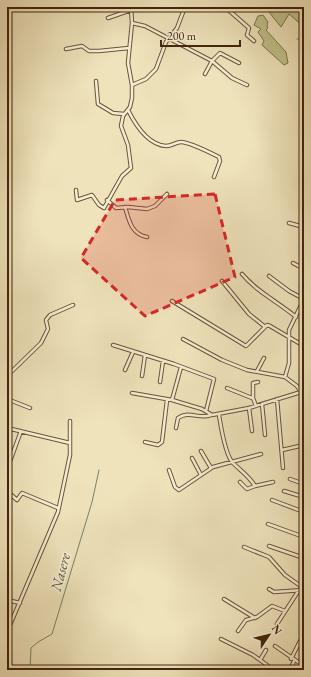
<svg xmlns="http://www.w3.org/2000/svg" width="311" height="677" font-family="'EB Garamond',serif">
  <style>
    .green { fill: #c0c18b; stroke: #80724c }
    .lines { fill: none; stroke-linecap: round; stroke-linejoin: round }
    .stream { stroke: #76816c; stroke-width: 1 }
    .minor-casing { stroke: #6c5438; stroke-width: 4.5 }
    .minor { stroke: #f5edd3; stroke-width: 2.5 }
    .marked { fill: #d62828; fill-opacity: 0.2; stroke: #d62828; stroke-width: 3; stroke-dasharray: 8 5; stroke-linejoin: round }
    .labels { text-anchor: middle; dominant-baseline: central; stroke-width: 3.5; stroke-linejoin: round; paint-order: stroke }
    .water-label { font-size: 15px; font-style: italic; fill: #5c523c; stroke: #f5edd3 }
  </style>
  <rect width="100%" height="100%" fill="#efe3bb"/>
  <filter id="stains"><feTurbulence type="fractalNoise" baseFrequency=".005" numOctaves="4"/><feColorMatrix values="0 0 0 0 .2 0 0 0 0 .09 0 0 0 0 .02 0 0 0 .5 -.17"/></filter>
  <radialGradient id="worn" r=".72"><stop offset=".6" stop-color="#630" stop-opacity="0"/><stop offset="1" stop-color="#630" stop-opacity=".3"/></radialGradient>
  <!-- green -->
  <path class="green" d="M 265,7 L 299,7 L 304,12 L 304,27 L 289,14 L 281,27 Z
    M 263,15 L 268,22 L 267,26 L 268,28 L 266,30 L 286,52 L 288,63 L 284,65 L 262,45 L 264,41 L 258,32 L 261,29 L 254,25 L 258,16 Z"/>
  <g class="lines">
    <!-- stream -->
    <path class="stream" d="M 297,39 L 304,39
      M 30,670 L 31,648 L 38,642 L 52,634 L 92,502 L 99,470"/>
    <defs>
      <path id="minor" d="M 225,7 L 249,28 L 247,35 L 254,41
        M 108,18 L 131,10
        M 132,23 L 145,26 L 212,61 L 220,53 L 239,63
        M 66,49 L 82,46 L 89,51 L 99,51 L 129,48
        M 205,74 L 212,61 L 232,78 L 247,85
        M 96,81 L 98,104 L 113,113 L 124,114
        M 132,85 L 146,79 L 156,69 L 166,42 L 177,28 L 185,7
        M 128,110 C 135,124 148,145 166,146 C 172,146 176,142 181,142 C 189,142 211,153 219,157 L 220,161 L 214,177
        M 302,121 L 304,120
        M 302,176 L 304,177
        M 76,190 L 77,200 L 92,195 L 99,205 L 104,208 L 122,176 L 131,168 L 128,145 L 121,126 L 123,116 L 130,107 L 132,98 L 132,85 L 128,63 L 132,23 L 131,7
        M 107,200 L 116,208 L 128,207 L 147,209 L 155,206 L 167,194
        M 125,207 C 129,220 131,234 147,237
        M 289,223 L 304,227
        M 301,246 L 304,247
        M 293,263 L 304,269
        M 242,274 C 258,293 277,301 296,317
        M 269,276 L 289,291 L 302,298
        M 222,281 L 249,314 L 264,326
        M 172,301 L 246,346 L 267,325 L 270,326 L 304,346
        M 113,345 L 174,364 L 214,379 L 206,411
        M 125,370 L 133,352
        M 257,371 L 264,358
        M 7,376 L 41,343 L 48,329 L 46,320 L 50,315 L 73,305
        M 142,376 L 145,355
        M 285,377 L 289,363 L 289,330 L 302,303 L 301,285 L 304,278
        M 160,382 L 163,361
        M 227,388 L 252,398
        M 132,393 L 172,400 L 202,409 L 212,415 L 249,408 L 301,392 L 297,386 L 285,377 L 247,370 L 222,360 L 183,339
        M 7,399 L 30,408
        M 277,399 L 283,468
        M 172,400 L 181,367
        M 262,404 L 265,435
        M 256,406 L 253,398 L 253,383 L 258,382
        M 249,408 L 252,431
        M 219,415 C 221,427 225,455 233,463 C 241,471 249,476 255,486 L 273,482
        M 7,428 L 70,443
        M 176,428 L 178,418 C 189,410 200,420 211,415
        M 145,442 L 158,445 L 162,442 L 167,400
        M 282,450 L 304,445
        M 201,451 L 211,468
        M 192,458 L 201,475
        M 9,464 L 21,431
        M 169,470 L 175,487 L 179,490 L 213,467 L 261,454
        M 290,479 L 304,484
        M 240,482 L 247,489 L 255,486
        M 7,491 L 17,500 L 22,493 L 58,508
        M 284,491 L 304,497
        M 272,500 L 304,512
        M 268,524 L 304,537
        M 269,546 L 304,558
        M 244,547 L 269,557 L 285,575 L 302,587
        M 302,587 L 304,576
        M 269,589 L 274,592 L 304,590
        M 224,599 L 255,618
        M 7,600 L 20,603
        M 303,620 L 304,620
        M 277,624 L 299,590
        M 238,631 L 246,620 L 257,617 L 272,606 L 285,611
        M 7,632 L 58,512 L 70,455 L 70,421
        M 221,639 L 253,655 L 274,670
        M 275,646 L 304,666
        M 291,659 L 300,641
        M 260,660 L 266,650
        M 217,667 L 225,670
        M 290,670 L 294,661"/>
    </defs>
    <!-- minor casing -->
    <use href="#minor" class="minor-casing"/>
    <!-- minor -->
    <use href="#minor" class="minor"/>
  </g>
  <!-- marked area -->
  <path class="marked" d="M 215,194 L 235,277 L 145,316 L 81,258 L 115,200 Z"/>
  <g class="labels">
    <!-- water labels -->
    <g class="water-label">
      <text transform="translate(60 572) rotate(-75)">Nasere</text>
    </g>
  </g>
  <!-- margin -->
  <rect width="311" height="677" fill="none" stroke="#efe3bb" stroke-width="24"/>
  <rect x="8" y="8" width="295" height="661" fill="none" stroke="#41240d" stroke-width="2"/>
  <rect x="12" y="12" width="287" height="653" fill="none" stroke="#41240d"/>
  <!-- north arrow -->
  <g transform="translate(269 635) rotate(55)" stroke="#f5edd3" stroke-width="3" paint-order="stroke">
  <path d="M0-3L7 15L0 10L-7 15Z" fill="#41240d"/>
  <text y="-6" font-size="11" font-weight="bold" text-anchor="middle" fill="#41240d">N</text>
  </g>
  <!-- scale -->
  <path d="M161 40v6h79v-6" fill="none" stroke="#41240d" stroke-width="2"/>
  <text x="167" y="40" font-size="12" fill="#41240d" stroke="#f5edd3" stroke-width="3" paint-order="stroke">200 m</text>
  <rect width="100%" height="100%" filter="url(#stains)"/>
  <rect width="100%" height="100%" fill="url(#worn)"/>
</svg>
